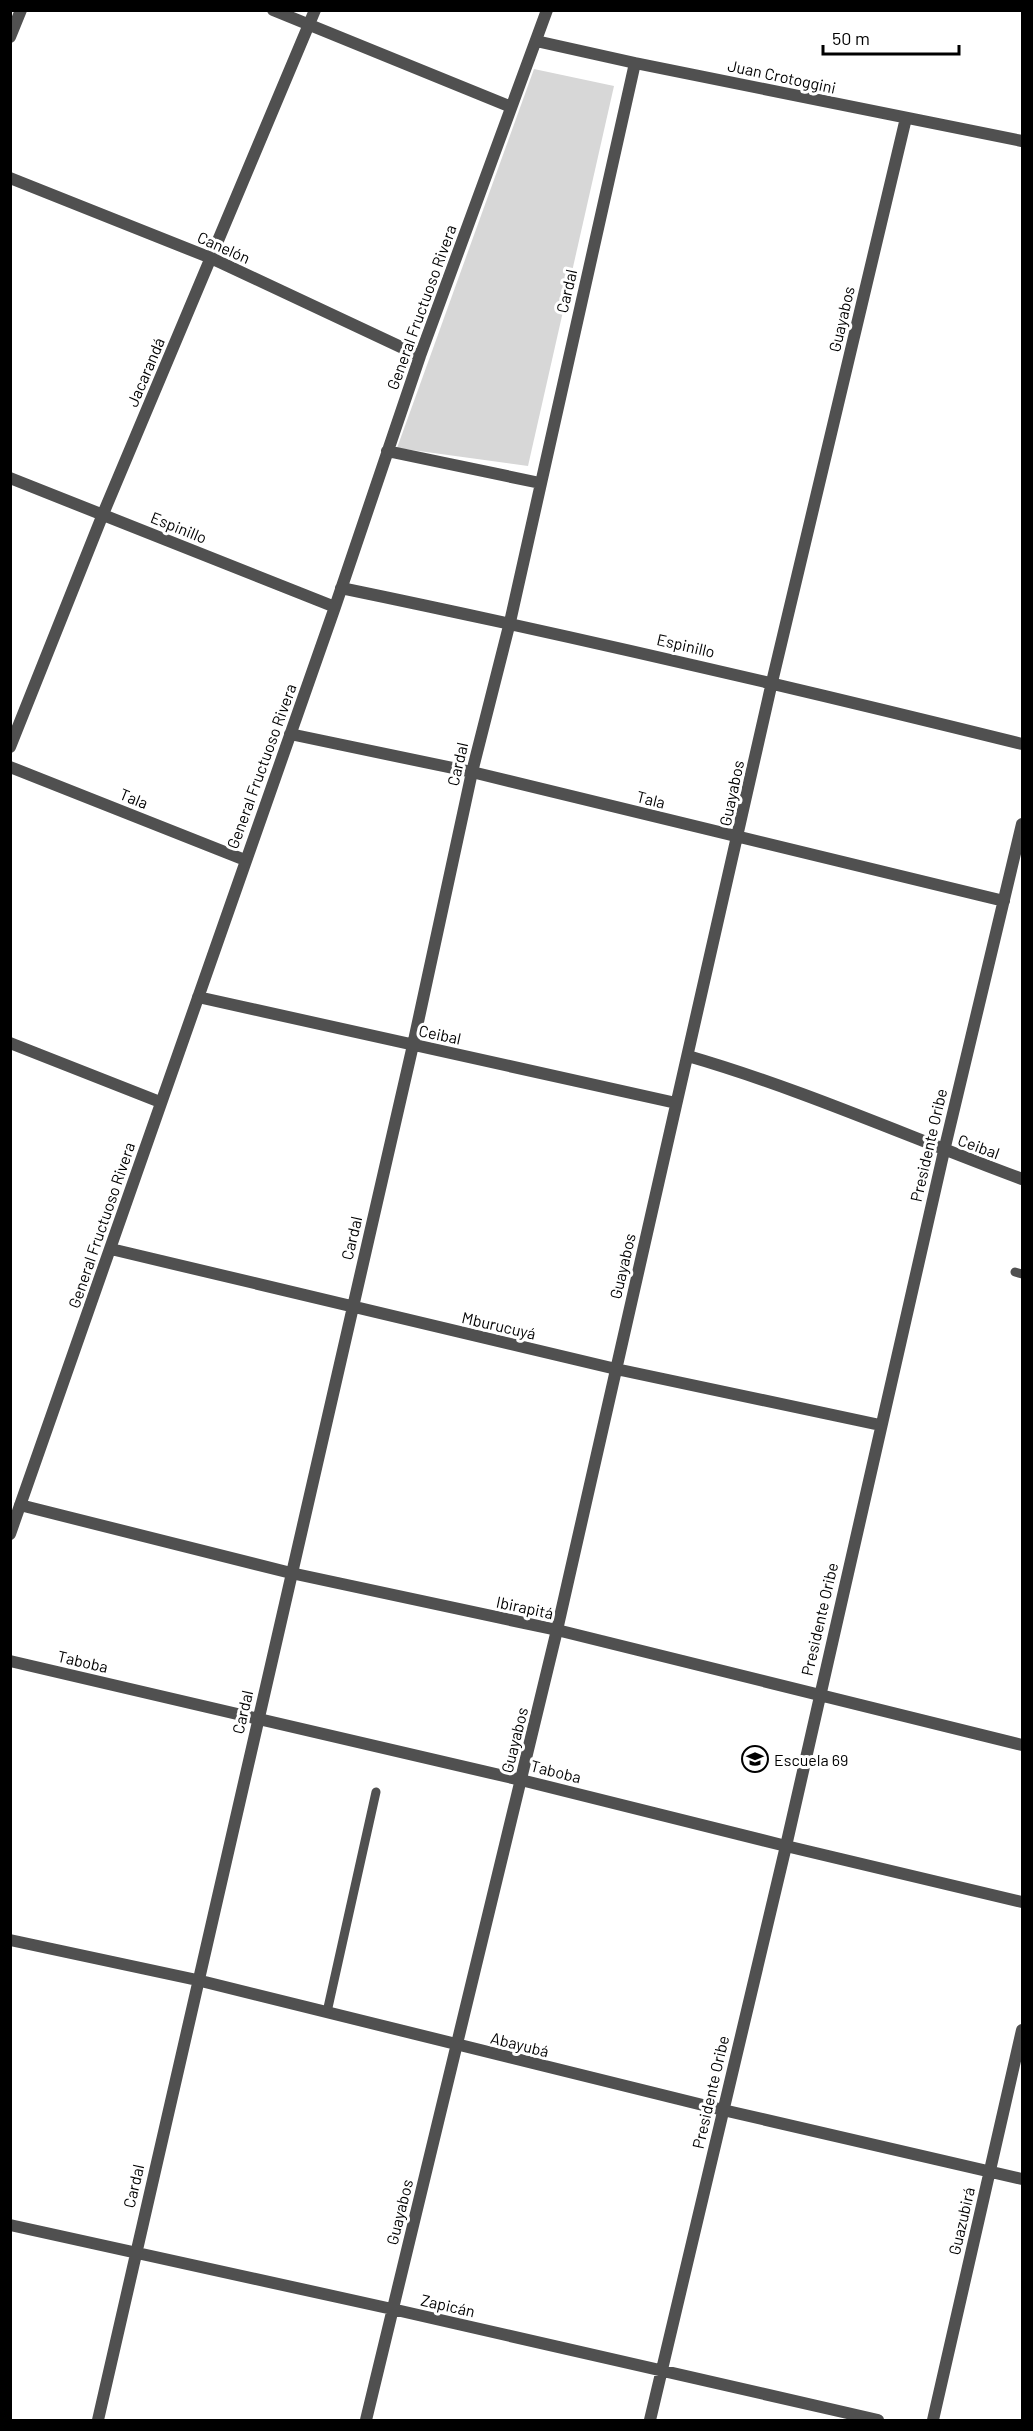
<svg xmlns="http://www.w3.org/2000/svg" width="1033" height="2431" font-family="Barlow,sans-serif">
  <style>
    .green { fill: #d7d7d7 }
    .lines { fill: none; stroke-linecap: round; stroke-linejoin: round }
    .service { stroke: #505050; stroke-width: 9 }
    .minor { stroke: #505050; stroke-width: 12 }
    .labels { text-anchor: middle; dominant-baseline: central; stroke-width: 6; stroke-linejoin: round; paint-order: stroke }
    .street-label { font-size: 16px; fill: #000; stroke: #fff }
    .poi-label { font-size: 16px; fill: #000; stroke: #fff; text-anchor: start }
  </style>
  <rect width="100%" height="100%" fill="#fff"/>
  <!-- green -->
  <path class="green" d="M 534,69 L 614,86 L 528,466 L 397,448 Z"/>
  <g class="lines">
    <!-- service -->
    <path class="service" d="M 1015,1272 L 1022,1274
      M 327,2012 L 376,1792"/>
    <!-- minor -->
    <path class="minor" d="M 273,10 L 511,107
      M 10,37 L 21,10
      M 536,41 L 635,63 L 1022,141
      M 10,178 L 211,258 L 420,356
      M 387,451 L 540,483
      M 10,478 L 335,607
      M 341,588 C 569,635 796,688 1022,744
      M 290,734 L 472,772 L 1004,901
      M 10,747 L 103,514 L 315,10
      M 10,767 L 245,860
      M 198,997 L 676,1103
      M 10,1043 L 160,1102
      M 688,1056 C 802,1089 911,1138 1022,1179
      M 111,1249 L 616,1369 L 880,1425
      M 20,1505 L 291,1573 L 557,1630 L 1022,1745
      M 10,1534 L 335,607 L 420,356 L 547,10
      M 10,1661 L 521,1780 L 786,1846 L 1022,1902
      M 10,1940 L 197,1980 L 723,2110 L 1022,2179
      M 10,2225 L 392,2309 L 878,2420
      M 98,2420 L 413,1045 L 472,772 L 510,622 L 635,63
      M 366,2420 L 557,1630 L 772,682 L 906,118
      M 650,2420 L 786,1846 L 944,1151 L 1022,824
      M 933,2420 L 1022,2030"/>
  </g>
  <!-- icons -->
  <defs>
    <symbol id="school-ring" viewBox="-11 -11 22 22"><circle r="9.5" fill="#fff" stroke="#000" stroke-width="1.5"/><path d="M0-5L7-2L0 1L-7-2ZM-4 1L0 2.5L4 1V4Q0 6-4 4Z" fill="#000"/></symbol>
  </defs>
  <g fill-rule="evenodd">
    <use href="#school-ring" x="740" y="1744" width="30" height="30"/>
  </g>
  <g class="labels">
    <!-- street labels -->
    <g class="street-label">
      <text transform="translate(782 76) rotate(12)">Juan Crotoggini</text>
      <text transform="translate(224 247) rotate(24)">Canelón</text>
      <text transform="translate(566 291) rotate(-77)">Cardal</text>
      <text transform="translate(421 307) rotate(-70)">General Fructuoso Rivera</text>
      <text transform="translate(841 319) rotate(-77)">Guayabos</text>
      <text transform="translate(145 372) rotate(-67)">Jacarandá</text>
      <text transform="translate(179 527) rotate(22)">Espinillo</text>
      <text transform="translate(686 645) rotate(13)">Espinillo</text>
      <text transform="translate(457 764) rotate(-77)">Cardal</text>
      <text transform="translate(261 766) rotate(-70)">General Fructuoso Rivera</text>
      <text transform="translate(731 793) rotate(-78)">Guayabos</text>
      <text transform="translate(134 798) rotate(22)">Tala</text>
      <text transform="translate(651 799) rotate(14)">Tala</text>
      <text transform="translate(440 1034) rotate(12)">Ceibal</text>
      <text transform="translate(928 1145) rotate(-77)">Presidente Oribe</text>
      <text transform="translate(979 1146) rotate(20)">Ceibal</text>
      <text transform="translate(101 1225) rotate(-71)">General Fructuoso Rivera</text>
      <text transform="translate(351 1238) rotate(-77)">Cardal</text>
      <text transform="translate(622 1266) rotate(-77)">Guayabos</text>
      <text transform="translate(499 1325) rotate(13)">Mburucuyá</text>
      <text transform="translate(525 1607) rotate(12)">Ibirapitá</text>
      <text transform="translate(819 1619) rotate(-77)">Presidente Oribe</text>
      <text transform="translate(83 1661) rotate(13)">Taboba</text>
      <text transform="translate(242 1712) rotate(-77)">Cardal</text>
      <text transform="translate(514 1740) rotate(-76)">Guayabos</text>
      <text transform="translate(556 1771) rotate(14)">Taboba</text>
      <text transform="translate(520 2044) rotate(14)">Abayubá</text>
      <text transform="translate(710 2092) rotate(-77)">Presidente Oribe</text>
      <text transform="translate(133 2186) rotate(-77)">Cardal</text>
      <text transform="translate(399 2212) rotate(-76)">Guayabos</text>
      <text transform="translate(961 2221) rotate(-77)">Guazubirá</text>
      <text transform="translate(448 2305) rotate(13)">Zapicán</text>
    </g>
    <!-- poi labels -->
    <g class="poi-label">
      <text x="774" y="1759">Escuela 69</text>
    </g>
  </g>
  <!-- border -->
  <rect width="1033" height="2431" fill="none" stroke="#000000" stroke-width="24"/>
  <!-- scale -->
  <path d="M823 45v9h136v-9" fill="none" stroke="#000000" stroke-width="3"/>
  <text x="832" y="45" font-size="18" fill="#000000" stroke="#ffffff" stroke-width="4.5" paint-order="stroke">50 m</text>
</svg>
